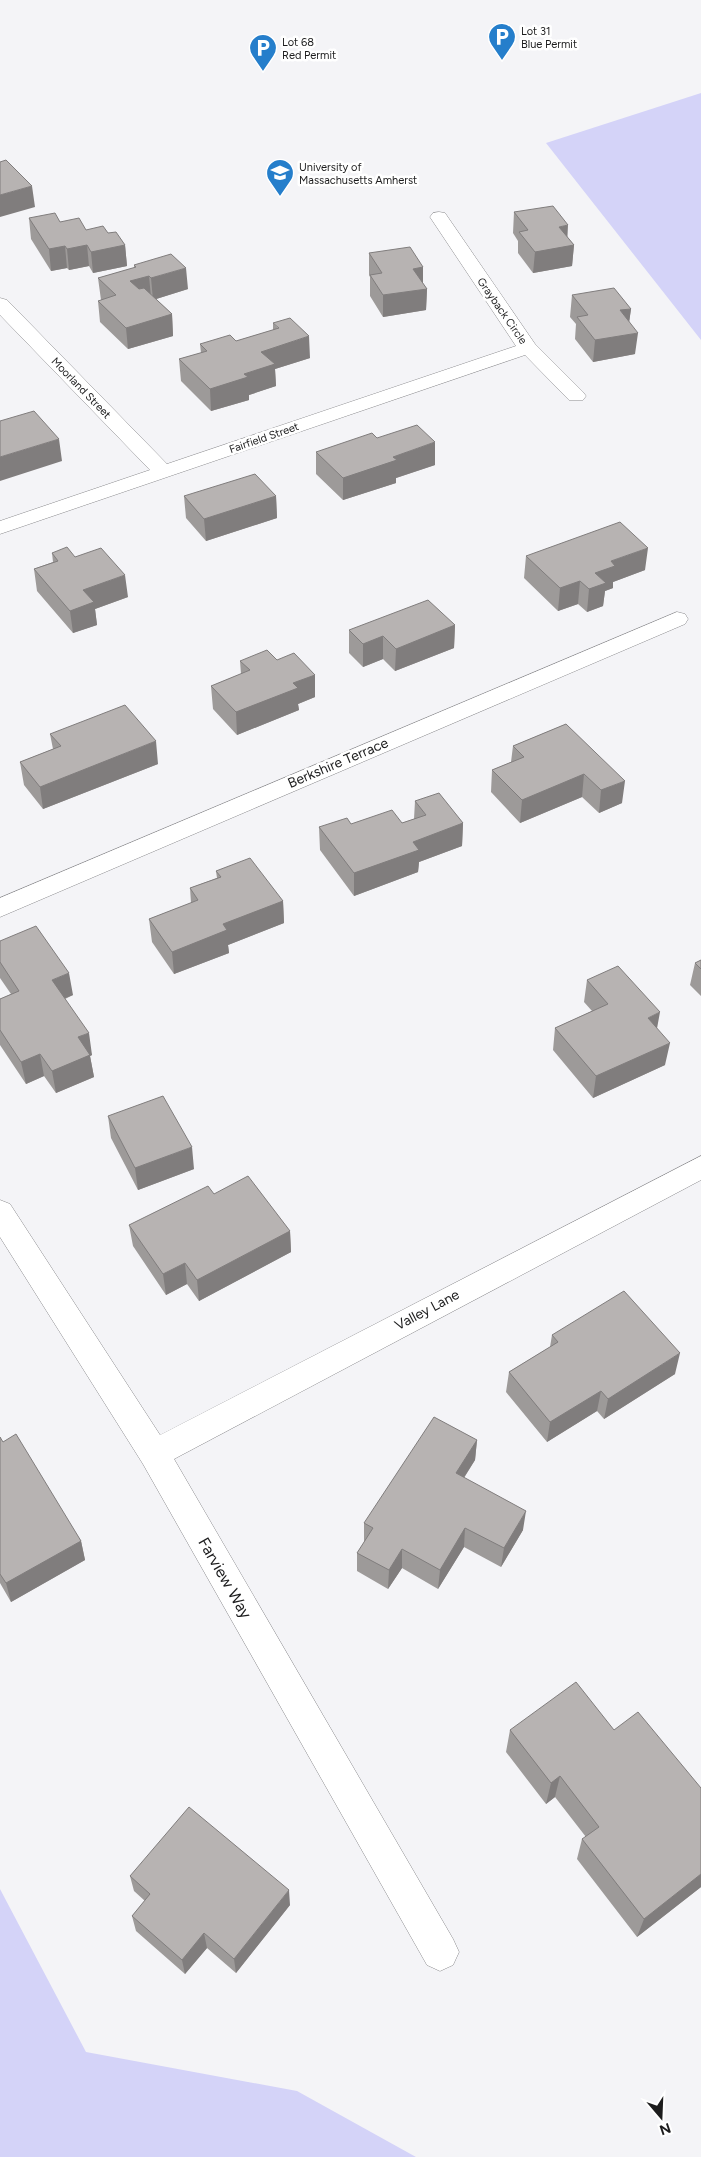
<svg xmlns="http://www.w3.org/2000/svg" width="701" height="2157" font-family="Figtree,sans-serif">
  <style>
    .green { fill: #d4d3f8 }
    .lines { fill: none; stroke-linecap: round; stroke-linejoin: round }
    .minor-casing { stroke: #8b8b8e; stroke-width: 1 }
    .minor { fill: #fff; fill-rule: evenodd }
    .wall { fill: #9d9a99 }
    .shaded-wall { fill: #807d7d }
    .building { fill: #b7b3b2; stroke: #807d7d }
    .labels { text-anchor: middle; dominant-baseline: central; stroke-width: 5; stroke-linejoin: round; paint-order: stroke }
    .far-poi-label { font-size: 11px; fill: #1c1c1d; stroke: #fff; text-anchor: start }
    .far-street-label { font-size: 11px; fill: #1c1c1d; stroke: #fff }
    .street-label { font-size: 14px; fill: #1c1c1d; stroke: #fff }
    .near-street-label { font-size: 16px; fill: #1c1c1d; stroke: #fff }
  </style>
  <rect width="100%" height="100%" fill="#f4f4f7"/>
  <!-- green -->
  <path class="green" d="M 701,93 L 701,340 L 546,143 Z
    M 0,1889 L 86,2052 L 297,2091 L 416,2157 L 0,2157 Z"/>
  <g class="lines">
    <defs>
      <path id="minor" d="M 439,212 L 445,213 L 535,344 L 583,392 L 586,396 L 583,400 L 569,400 L 525,355 L 0,534 L 0,521 L 150,470 L 0,315 L 0,298 L 7,300 L 167,464 L 516,346 L 430,217 L 433,213 Z
        M 677,612 L 685,614 L 688,619 L 685,624 L 0,917 L 0,898 Z
        M 701,1156 L 701,1180 L 174,1459 L 453,1939 L 459,1952 L 453,1965 L 440,1971 L 427,1965 L 143,1464 L 0,1237 L 0,1200 L 10,1204 L 160,1435 Z"/>
    </defs>
    <!-- minor casing -->
    <use href="#minor" class="minor-casing"/>
    <!-- minor -->
    <use href="#minor" class="minor"/>
  </g>
  <!-- wall -->
  <path class="wall" d="M 514,212 L 567,237 L 574,245 L 572,266 L 533,273 L 518,253 L 518,241 L 513,233 Z
    M 29,218 L 60,222 L 86,230 L 108,233 L 125,245 L 127,266 L 93,273 L 89,266 L 69,270 L 67,268 L 51,271 L 31,239 Z
    M 369,253 L 423,267 L 423,284 L 427,289 L 426,310 L 383,317 L 370,296 L 370,277 L 369,275 Z
    M 134,265 L 188,289 L 156,299 L 172,314 L 173,336 L 128,349 L 100,322 L 98,301 L 101,300 L 98,278 L 134,268 Z
    M 572,295 L 631,309 L 629,322 L 635,354 L 593,362 L 575,339 L 576,324 L 570,317 Z
    M 273,323 L 310,358 L 275,369 L 276,386 L 249,395 L 249,400 L 211,411 L 181,381 L 179,359 L 201,353 L 200,344 L 236,341 L 273,330 Z
    M 377,438 L 435,465 L 396,478 L 396,483 L 343,500 L 316,474 L 316,452 Z
    M 184,496 L 276,496 L 277,518 L 206,541 L 186,518 Z
    M 52,553 L 75,557 L 128,597 L 95,609 L 97,625 L 73,633 L 37,591 L 34,569 L 53,562 Z
    M 526,556 L 645,570 L 613,582 L 613,588 L 605,591 L 603,606 L 587,612 L 578,604 L 558,611 L 524,578 Z
    M 455,625 L 454,648 L 395,671 L 383,659 L 363,667 L 349,653 L 349,630 Z
    M 277,660 L 315,675 L 315,697 L 298,704 L 299,710 L 237,735 L 213,709 L 211,686 L 241,674 L 240,661 Z
    M 566,724 L 622,803 L 599,813 L 582,797 L 520,823 L 491,792 L 492,770 L 511,762 L 513,746 Z
    M 50,734 L 158,764 L 43,809 L 24,785 L 20,762 L 53,749 Z
    M 415,801 L 463,823 L 462,846 L 419,862 L 418,872 L 354,896 L 320,850 L 319,827 L 351,824 L 402,823 L 414,819 Z
    M 216,871 L 283,901 L 284,923 L 228,945 L 229,953 L 174,974 L 152,942 L 149,919 L 191,903 L 190,888 L 217,878 Z
    M 0,941 L 73,995 L 65,999 L 92,1055 L 90,1056 L 94,1077 L 56,1093 L 44,1076 L 26,1084 L 0,1045 L 0,999 L 11,994 L 0,978 Z
    M 701,960 L 701,996 L 690,985 L 695,963 Z
    M 587,980 L 657,1028 L 665,1065 L 593,1098 L 553,1050 L 555,1028 L 592,1011 L 584,1002 Z
    M 108,1116 L 194,1169 L 138,1190 L 111,1138 Z
    M 214,1194 L 290,1231 L 291,1252 L 199,1301 L 187,1284 L 166,1295 L 133,1246 L 129,1225 Z
    M 552,1335 L 675,1374 L 604,1419 L 597,1411 L 547,1442 L 506,1392 L 509,1372 L 550,1347 Z
    M 0,1437 L 3,1442 L 81,1541 L 85,1560 L 11,1602 L 0,1583 Z
    M 477,1440 L 475,1460 L 464,1478 L 523,1530 L 501,1567 L 464,1547 L 438,1589 L 402,1568 L 388,1589 L 357,1571 L 357,1553 L 364,1543 L 364,1523 Z
    M 510,1730 L 614,1730 L 701,1788 L 701,1887 L 637,1937 L 577,1859 L 582,1839 L 586,1837 L 555,1797 L 546,1804 L 506,1752 Z
    M 130,1876 L 290,1905 L 236,1973 L 207,1948 L 185,1974 L 136,1931 L 132,1916 L 145,1901 L 134,1891 Z"/>
  <!-- shaded-wall -->
  <path class="shaded-wall" d="M 32,186 L 35,207 L 0,217 L 0,195 Z
    M 568,225 L 567,246 L 574,245 L 572,266 L 533,273 L 535,252 L 559,227 Z
    M 87,245 L 89,266 L 69,270 L 67,249 Z
    M 125,245 L 127,266 L 93,273 L 91,252 Z
    M 65,246 L 67,268 L 51,271 L 49,249 Z
    M 423,267 L 423,289 L 413,269 Z
    M 186,268 L 188,289 L 153,300 L 151,278 Z
    M 149,276 L 151,297 L 132,303 L 130,281 Z
    M 427,289 L 426,310 L 383,317 L 383,295 Z
    M 631,309 L 628,330 L 620,310 Z
    M 172,314 L 173,336 L 128,349 L 126,328 Z
    M 638,333 L 635,354 L 593,362 L 595,340 Z
    M 309,336 L 310,358 L 275,369 L 276,386 L 249,395 L 249,400 L 211,411 L 210,389 L 261,352 Z
    M 59,439 L 62,461 L 0,481 L 0,457 Z
    M 435,442 L 435,465 L 396,478 L 396,483 L 343,500 L 343,478 L 393,457 Z
    M 276,496 L 277,518 L 206,541 L 204,519 Z
    M 648,548 L 645,570 L 613,582 L 613,588 L 605,591 L 603,606 L 587,612 L 589,589 L 595,573 L 611,561 Z
    M 125,575 L 128,597 L 95,609 L 97,625 L 73,633 L 70,611 L 83,590 Z
    M 580,581 L 578,604 L 558,611 L 560,588 Z
    M 455,625 L 454,648 L 395,671 L 396,649 Z
    M 383,636 L 383,659 L 363,667 L 363,644 Z
    M 315,675 L 315,697 L 298,704 L 299,710 L 237,735 L 236,712 L 293,683 Z
    M 156,741 L 158,764 L 43,809 L 40,787 Z
    M 584,774 L 582,797 L 520,823 L 522,800 Z
    M 625,781 L 622,803 L 599,813 L 601,790 Z
    M 463,823 L 462,846 L 419,862 L 418,872 L 354,896 L 354,873 L 413,842 Z
    M 283,901 L 284,923 L 228,945 L 229,953 L 174,974 L 172,952 L 223,924 Z
    M 69,973 L 73,995 L 56,1002 L 52,980 Z
    M 660,1012 L 656,1034 L 648,1018 Z
    M 89,1033 L 92,1055 L 90,1056 L 94,1077 L 56,1093 L 52,1071 L 78,1037 Z
    M 670,1043 L 665,1065 L 593,1098 L 596,1076 Z
    M 40,1054 L 44,1076 L 26,1084 L 21,1062 Z
    M 192,1147 L 194,1169 L 138,1190 L 135,1168 Z
    M 290,1231 L 291,1252 L 199,1301 L 197,1280 Z
    M 185,1263 L 187,1284 L 166,1295 L 163,1274 Z
    M 680,1353 L 675,1374 L 604,1419 L 608,1399 Z
    M 601,1391 L 597,1411 L 547,1442 L 550,1422 Z
    M 477,1440 L 475,1460 L 454,1493 L 456,1473 Z
    M 526,1511 L 523,1530 L 501,1567 L 504,1548 Z
    M 465,1528 L 464,1547 L 438,1589 L 440,1570 Z
    M 81,1541 L 85,1560 L 11,1602 L 6,1583 Z
    M 402,1549 L 402,1568 L 388,1589 L 389,1570 Z
    M 560,1776 L 555,1797 L 546,1804 L 551,1783 Z
    M 701,1874 L 701,1887 L 637,1937 L 644,1919 Z
    M 289,1890 L 290,1905 L 236,1973 L 234,1959 Z
    M 204,1933 L 207,1948 L 185,1974 L 182,1960 Z"/>
  <!-- building -->
  <path class="building" d="M 6,160 L 32,186 L 0,195 L 0,162 Z
    M 553,206 L 568,225 L 559,227 L 574,245 L 535,252 L 519,232 L 528,230 L 514,212 Z
    M 55,213 L 60,222 L 79,218 L 86,230 L 103,226 L 108,233 L 116,232 L 125,245 L 91,252 L 87,245 L 67,249 L 65,246 L 49,249 L 29,218 Z
    M 410,247 L 423,267 L 413,269 L 427,289 L 383,295 L 370,275 L 382,273 L 369,253 Z
    M 171,254 L 186,268 L 151,278 L 149,276 L 130,281 L 139,289 L 144,288 L 172,314 L 126,328 L 98,301 L 116,295 L 98,278 L 136,267 L 134,265 Z
    M 614,288 L 631,309 L 620,310 L 638,333 L 595,340 L 577,317 L 588,315 L 572,295 Z
    M 290,318 L 309,336 L 261,352 L 275,364 L 244,374 L 248,377 L 210,389 L 179,359 L 207,351 L 200,344 L 230,335 L 236,341 L 279,328 L 273,323 Z
    M 34,411 L 59,439 L 0,457 L 0,421 Z
    M 417,425 L 435,442 L 393,457 L 397,460 L 343,478 L 316,452 L 372,433 L 377,438 Z
    M 255,474 L 276,496 L 204,519 L 184,496 Z
    M 620,522 L 648,548 L 611,561 L 615,566 L 595,573 L 606,583 L 589,589 L 580,581 L 560,588 L 526,556 Z
    M 67,547 L 75,557 L 101,548 L 125,575 L 83,590 L 94,602 L 70,611 L 34,569 L 58,561 L 52,553 Z
    M 428,600 L 455,625 L 396,649 L 383,636 L 363,644 L 349,630 Z
    M 267,650 L 277,660 L 294,653 L 315,675 L 293,683 L 298,688 L 236,712 L 211,686 L 250,670 L 240,661 Z
    M 125,705 L 156,741 L 40,787 L 20,762 L 61,746 L 50,734 Z
    M 566,724 L 625,781 L 601,790 L 584,774 L 522,800 L 492,770 L 524,757 L 513,746 Z
    M 439,793 L 463,823 L 413,842 L 419,850 L 354,873 L 319,827 L 347,818 L 351,824 L 392,810 L 402,823 L 426,815 L 415,801 Z
    M 250,858 L 283,901 L 223,924 L 227,930 L 172,952 L 149,919 L 198,900 L 190,888 L 221,877 L 216,871 Z
    M 36,926 L 69,973 L 52,980 L 89,1033 L 78,1037 L 90,1055 L 52,1071 L 40,1054 L 21,1062 L 0,1030 L 0,999 L 19,991 L 0,962 L 0,941 Z
    M 701,960 L 701,969 L 695,963 Z
    M 618,966 L 660,1012 L 648,1018 L 670,1043 L 596,1076 L 555,1028 L 608,1004 L 587,980 Z
    M 163,1096 L 192,1147 L 135,1168 L 108,1116 Z
    M 248,1176 L 290,1231 L 197,1280 L 185,1263 L 163,1274 L 129,1225 L 208,1186 L 214,1194 Z
    M 624,1291 L 680,1353 L 608,1399 L 601,1391 L 550,1422 L 509,1372 L 558,1342 L 552,1335 Z
    M 434,1417 L 477,1440 L 456,1473 L 526,1511 L 504,1548 L 465,1528 L 440,1570 L 402,1549 L 389,1570 L 357,1553 L 373,1528 L 364,1523 Z
    M 16,1434 L 81,1541 L 6,1583 L 0,1574 L 0,1437 L 3,1442 Z
    M 576,1682 L 614,1730 L 638,1712 L 701,1788 L 701,1874 L 644,1919 L 582,1839 L 599,1827 L 560,1776 L 551,1783 L 510,1730 Z
    M 189,1807 L 289,1890 L 234,1959 L 204,1933 L 182,1960 L 132,1916 L 150,1894 L 130,1876 Z"/>
  <!-- icons -->
  <defs>
    <symbol id="parking-pin" viewBox="-11 -11 22 30"><path d="M0 17L-7.5 6A9.5 9.5 0 1 1 7.5 6Z" fill="#257ecb" stroke="#fff"/><path d="M-3.5-5.5H1a3.5 3.5 0 0 1 0 7H-1V5.5H-3.5ZM-1-3.4V-.6H.8a1.4 1.4 0 0 0 0-2.8Z" fill="#fff"/></symbol>
    <symbol id="university-pin" viewBox="-11 -11 22 30"><path d="M0 17L-7.5 6A9.5 9.5 0 1 1 7.5 6Z" fill="#257ecb" stroke="#fff"/><path d="M0-5L7-2L0 1L-7-2ZM-4 1L0 2.5L4 1V4Q0 6-4 4Z" fill="#fff"/></symbol>
  </defs>
  <g fill-rule="evenodd">
    <use href="#parking-pin" x="486" y="21" width="32" height="43"/>
    <use href="#parking-pin" x="247" y="32" width="32" height="43"/>
    <use href="#university-pin" x="264" y="157" width="32" height="43"/>
  </g>
  <g class="labels">
    <!-- far-poi labels -->
    <g class="far-poi-label">
      <text x="521" y="31">Lot 31<tspan x="521" dy="13">Blue Permit</tspan></text>
      <text x="282" y="42">Lot 68<tspan x="282" dy="13">Red Permit</tspan></text>
      <text x="299" y="167">University of<tspan x="299" dy="13">Massachusetts Amherst</tspan></text>
    </g>
    <!-- far-street labels -->
    <g class="far-street-label">
      <text transform="translate(502 311) rotate(55)">Grayback Circle</text>
      <text transform="translate(81 388) rotate(46)">Moorland Street</text>
      <text transform="translate(264 438) rotate(-19)">Fairfield Street</text>
    </g>
    <!-- street labels -->
    <g class="street-label">
      <text transform="translate(338 763) rotate(-23)">Berkshire Terrace</text>
      <text transform="translate(427 1310) rotate(-28)">Valley Lane</text>
    </g>
    <!-- near-street labels -->
    <g class="near-street-label">
      <text transform="translate(225 1578) rotate(60)">Farview Way</text>
    </g>
  </g>
  <!-- north arrow -->
  <g transform="translate(661 2117) rotate(161)" stroke="#ffffff" stroke-width="4" paint-order="stroke">
  <path d="M0-4L9 19L0 12L-9 19Z" fill="#1c1c1d"/>
  <text y="-8" font-size="14" font-weight="bold" text-anchor="middle" fill="#1c1c1d">N</text>
  </g>
</svg>
